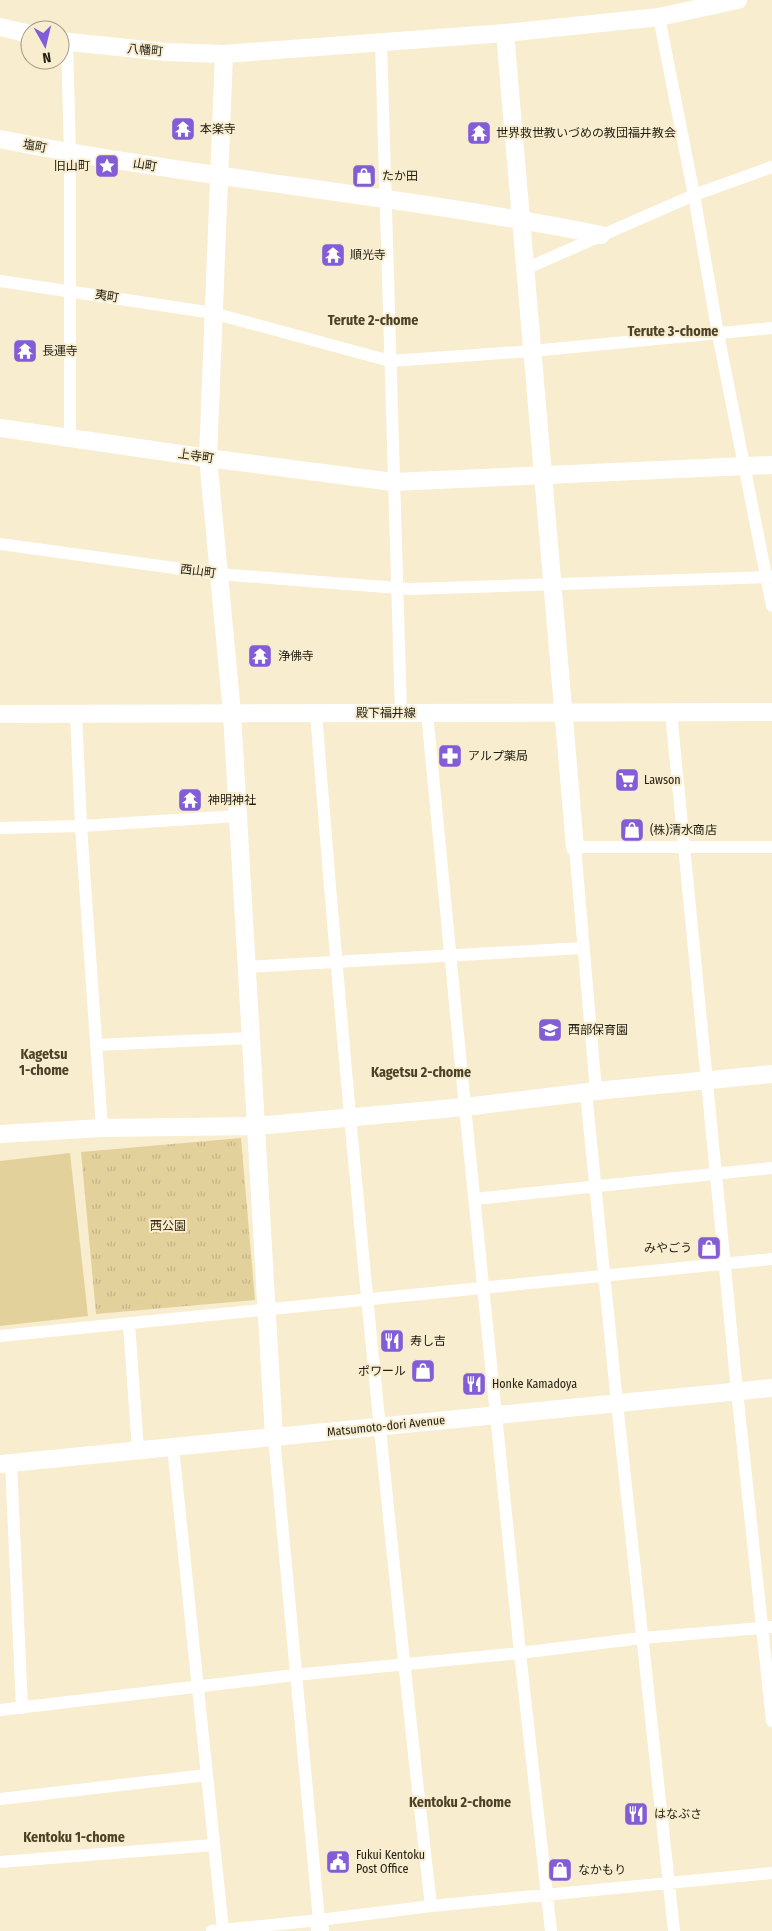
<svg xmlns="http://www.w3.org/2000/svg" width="772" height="1931" font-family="'Fira Sans Condensed','Noto Sans JP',sans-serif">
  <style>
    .grass { fill: url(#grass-tufts) }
    .pitch { fill: #e3d19c }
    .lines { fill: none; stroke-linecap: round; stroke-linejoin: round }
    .street { stroke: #fff; stroke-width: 12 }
    .secondary { stroke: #fff; stroke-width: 18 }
    .labels { text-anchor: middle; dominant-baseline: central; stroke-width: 4; stroke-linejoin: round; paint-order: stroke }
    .street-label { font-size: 12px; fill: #242015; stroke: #f8edcf }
    .poi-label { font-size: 12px; fill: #242015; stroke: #f8edcf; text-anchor: start }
    .park-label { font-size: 12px; fill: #372d10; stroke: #f8edcf }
    .neighbourhood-label { font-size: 14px; font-weight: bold; fill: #4a4127; stroke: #f8edcf }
  </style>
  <defs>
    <pattern id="grass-tufts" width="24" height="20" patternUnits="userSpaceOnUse" patternTransform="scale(1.25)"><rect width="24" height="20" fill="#e3d19c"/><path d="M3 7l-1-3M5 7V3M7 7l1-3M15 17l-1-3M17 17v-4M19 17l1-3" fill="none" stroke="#c3b386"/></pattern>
  </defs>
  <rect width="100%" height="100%" fill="#f8edcf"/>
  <!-- grass -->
  <path class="grass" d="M 241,1138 L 255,1300 L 96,1314 L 81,1152 Z"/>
  <!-- pitch -->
  <path class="pitch" d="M 70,1153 L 88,1316 L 0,1326 L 0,1161 Z"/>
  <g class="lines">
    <!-- street -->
    <path class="street" d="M 659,17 L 694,195 L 718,334 L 772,606
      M 67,42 L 70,153 L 70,439
      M 381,42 L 401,713
      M 525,269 L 694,195 L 772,167
      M 0,281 L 213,313 L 390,361 L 532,351 L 772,328
      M 0,544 L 218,574 L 411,589 L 772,577
      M 671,712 L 737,1391 L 772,1721
      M 316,713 C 347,1111 386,1509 431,1906
      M 427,713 L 465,1107 L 520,1653 L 551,1931
      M 76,714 L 81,826 L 102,1128
      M 0,828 L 81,826 L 238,816
      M 246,967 L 583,948
      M 96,1045 L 251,1038
      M 596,1091 L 575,847 L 772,847
      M 586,1093 L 617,1403 L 674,1931
      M 475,1199 L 772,1168
      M 129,1324 L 138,1450
      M 0,1336 L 772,1259
      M 274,1437 L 319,1920
      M 173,1447 L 223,1930
      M 11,1463 L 22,1708
      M 0,1710 L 295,1675 L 520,1653 L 642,1638 L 772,1627
      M 0,1799 L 207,1775
      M 0,1862 L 214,1845
      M 212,1931 L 319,1920 L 431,1906 L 772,1873"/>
    <!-- secondary -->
    <path class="secondary" d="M 0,27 L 30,34
      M 505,33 L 575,847
      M 60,41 L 166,52 L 224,54 L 505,33 L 659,17 L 738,0
      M 224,54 L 208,458 L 232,713 L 274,1437
      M 0,139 C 199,179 402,195 601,235
      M 0,428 L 208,458 L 393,482 L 772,465
      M 0,714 L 772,712
      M 0,1134 L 102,1128 L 256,1126 L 465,1107 L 596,1091 L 772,1074
      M 0,1464 L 772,1388
      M 319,1920 L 320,1931"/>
  </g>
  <!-- icons -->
  <defs>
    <symbol id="temple-square" viewBox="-11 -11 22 22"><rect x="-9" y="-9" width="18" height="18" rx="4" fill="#825dd7" stroke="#f8edcf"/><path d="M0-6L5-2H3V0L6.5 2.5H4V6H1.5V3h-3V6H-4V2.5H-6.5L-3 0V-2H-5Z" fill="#fff"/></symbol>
    <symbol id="sight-square" viewBox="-11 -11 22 22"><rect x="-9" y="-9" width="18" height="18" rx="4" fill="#825dd7" stroke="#f8edcf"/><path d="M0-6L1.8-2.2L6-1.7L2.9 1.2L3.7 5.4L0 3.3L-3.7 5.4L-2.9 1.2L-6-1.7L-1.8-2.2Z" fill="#fff"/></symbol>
    <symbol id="shop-square" viewBox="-11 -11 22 22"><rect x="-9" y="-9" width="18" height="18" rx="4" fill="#825dd7" stroke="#f8edcf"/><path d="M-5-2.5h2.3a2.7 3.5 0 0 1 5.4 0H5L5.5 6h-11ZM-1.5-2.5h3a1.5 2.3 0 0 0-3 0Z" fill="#fff"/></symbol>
    <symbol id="pharmacy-square" viewBox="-11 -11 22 22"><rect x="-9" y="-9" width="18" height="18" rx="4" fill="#825dd7" stroke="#f8edcf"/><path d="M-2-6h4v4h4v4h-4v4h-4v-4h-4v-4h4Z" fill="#fff"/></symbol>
    <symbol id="supermarket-square" viewBox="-11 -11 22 22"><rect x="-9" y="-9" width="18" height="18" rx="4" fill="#825dd7" stroke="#f8edcf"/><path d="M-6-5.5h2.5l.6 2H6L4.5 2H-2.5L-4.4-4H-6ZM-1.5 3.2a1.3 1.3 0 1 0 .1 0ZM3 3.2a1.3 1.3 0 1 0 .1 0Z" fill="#fff"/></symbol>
    <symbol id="school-square" viewBox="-11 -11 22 22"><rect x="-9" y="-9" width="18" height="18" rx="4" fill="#825dd7" stroke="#f8edcf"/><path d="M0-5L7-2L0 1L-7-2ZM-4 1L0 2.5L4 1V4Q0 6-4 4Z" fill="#fff"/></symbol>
    <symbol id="restaurant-square" viewBox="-11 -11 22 22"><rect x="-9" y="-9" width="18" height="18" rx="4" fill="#825dd7" stroke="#f8edcf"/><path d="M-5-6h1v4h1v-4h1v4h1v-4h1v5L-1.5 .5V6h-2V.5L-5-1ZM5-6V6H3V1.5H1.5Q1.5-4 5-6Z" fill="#fff"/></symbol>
    <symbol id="civic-square" viewBox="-11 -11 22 22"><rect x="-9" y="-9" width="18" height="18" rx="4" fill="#825dd7" stroke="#f8edcf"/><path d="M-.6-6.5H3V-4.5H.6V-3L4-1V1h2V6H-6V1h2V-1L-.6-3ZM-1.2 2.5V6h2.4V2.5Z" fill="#fff"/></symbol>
  </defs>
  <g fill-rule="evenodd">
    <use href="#temple-square" x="169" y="115" width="28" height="28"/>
    <use href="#temple-square" x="465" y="119" width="28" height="28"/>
    <use href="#sight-square" x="93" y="152" width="28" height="28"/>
    <use href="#shop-square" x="350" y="162" width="28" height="28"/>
    <use href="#temple-square" x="319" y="241" width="28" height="28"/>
    <use href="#temple-square" x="11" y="337" width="28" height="28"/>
    <use href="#temple-square" x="246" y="642" width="28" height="28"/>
    <use href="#pharmacy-square" x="436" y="742" width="28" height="28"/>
    <use href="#supermarket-square" x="613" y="766" width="28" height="28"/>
    <use href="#temple-square" x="176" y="786" width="28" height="28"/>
    <use href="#shop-square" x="618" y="816" width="28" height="28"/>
    <use href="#school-square" x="536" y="1016" width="28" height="28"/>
    <use href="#shop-square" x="695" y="1234" width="28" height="28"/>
    <use href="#restaurant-square" x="378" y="1327" width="28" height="28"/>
    <use href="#shop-square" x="409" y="1357" width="28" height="28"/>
    <use href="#restaurant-square" x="460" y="1370" width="28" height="28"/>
    <use href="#restaurant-square" x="622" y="1800" width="28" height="28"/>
    <use href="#civic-square" x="324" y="1848" width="28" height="28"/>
    <use href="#shop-square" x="546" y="1856" width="28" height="28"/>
  </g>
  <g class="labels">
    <!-- street labels -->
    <g class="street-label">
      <text transform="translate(145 50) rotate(5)">八幡町</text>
      <text transform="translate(35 146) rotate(11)">塩町</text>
      <text transform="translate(145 165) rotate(9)">山町</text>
      <text transform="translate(107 296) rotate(9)">夷町</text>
      <text transform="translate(196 456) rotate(8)">上寺町</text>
      <text transform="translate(198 571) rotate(7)">西山町</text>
      <text x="386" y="713">殿下福井線</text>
      <text transform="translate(386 1426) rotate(-6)">Matsumoto-dori Avenue</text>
    </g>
    <!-- poi labels -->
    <g class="poi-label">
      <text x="200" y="129">本楽寺</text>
      <text x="496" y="133">世界救世教いづめの教団福井教会</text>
      <text x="90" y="166" text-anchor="end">旧山町</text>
      <text x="382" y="176">たか田</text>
      <text x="350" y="255">順光寺</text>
      <text x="42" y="351">長運寺</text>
      <text x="278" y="656">浄佛寺</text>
      <text x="468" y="756">アルプ薬局</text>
      <text x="644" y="780">Lawson</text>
      <text x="208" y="800">神明神社</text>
      <text x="650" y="830">(株)清水商店</text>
      <text x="568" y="1030">西部保育園</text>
      <text x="692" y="1248" text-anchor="end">みやごう</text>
      <text x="410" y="1341">寿し吉</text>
      <text x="406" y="1371" text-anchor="end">ポワール</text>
      <text x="492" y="1384">Honke Kamadoya</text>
      <text x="654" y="1814">はなぶさ</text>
      <text x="356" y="1855">Fukui Kentoku<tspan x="356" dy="14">Post Office</tspan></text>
      <text x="578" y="1870">なかもり</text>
    </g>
    <!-- park labels -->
    <g class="park-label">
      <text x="168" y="1226">西公園</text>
    </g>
    <!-- neighbourhood labels -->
    <g class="neighbourhood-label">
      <text x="373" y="320">Terute 2-chome</text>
      <text x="673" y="331">Terute 3-chome</text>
      <text x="44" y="1054">Kagetsu<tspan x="44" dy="16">1-chome</tspan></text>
      <text x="421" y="1072">Kagetsu 2-chome</text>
      <text x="460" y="1802">Kentoku 2-chome</text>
      <text x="74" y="1837">Kentoku 1-chome</text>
    </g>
  </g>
  <!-- north arrow -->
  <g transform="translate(45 45) rotate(172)"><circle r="24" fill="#f8edcf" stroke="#a39b85"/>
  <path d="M0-4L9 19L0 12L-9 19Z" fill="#825dd7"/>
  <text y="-8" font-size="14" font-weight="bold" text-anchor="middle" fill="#242015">N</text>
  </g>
</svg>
